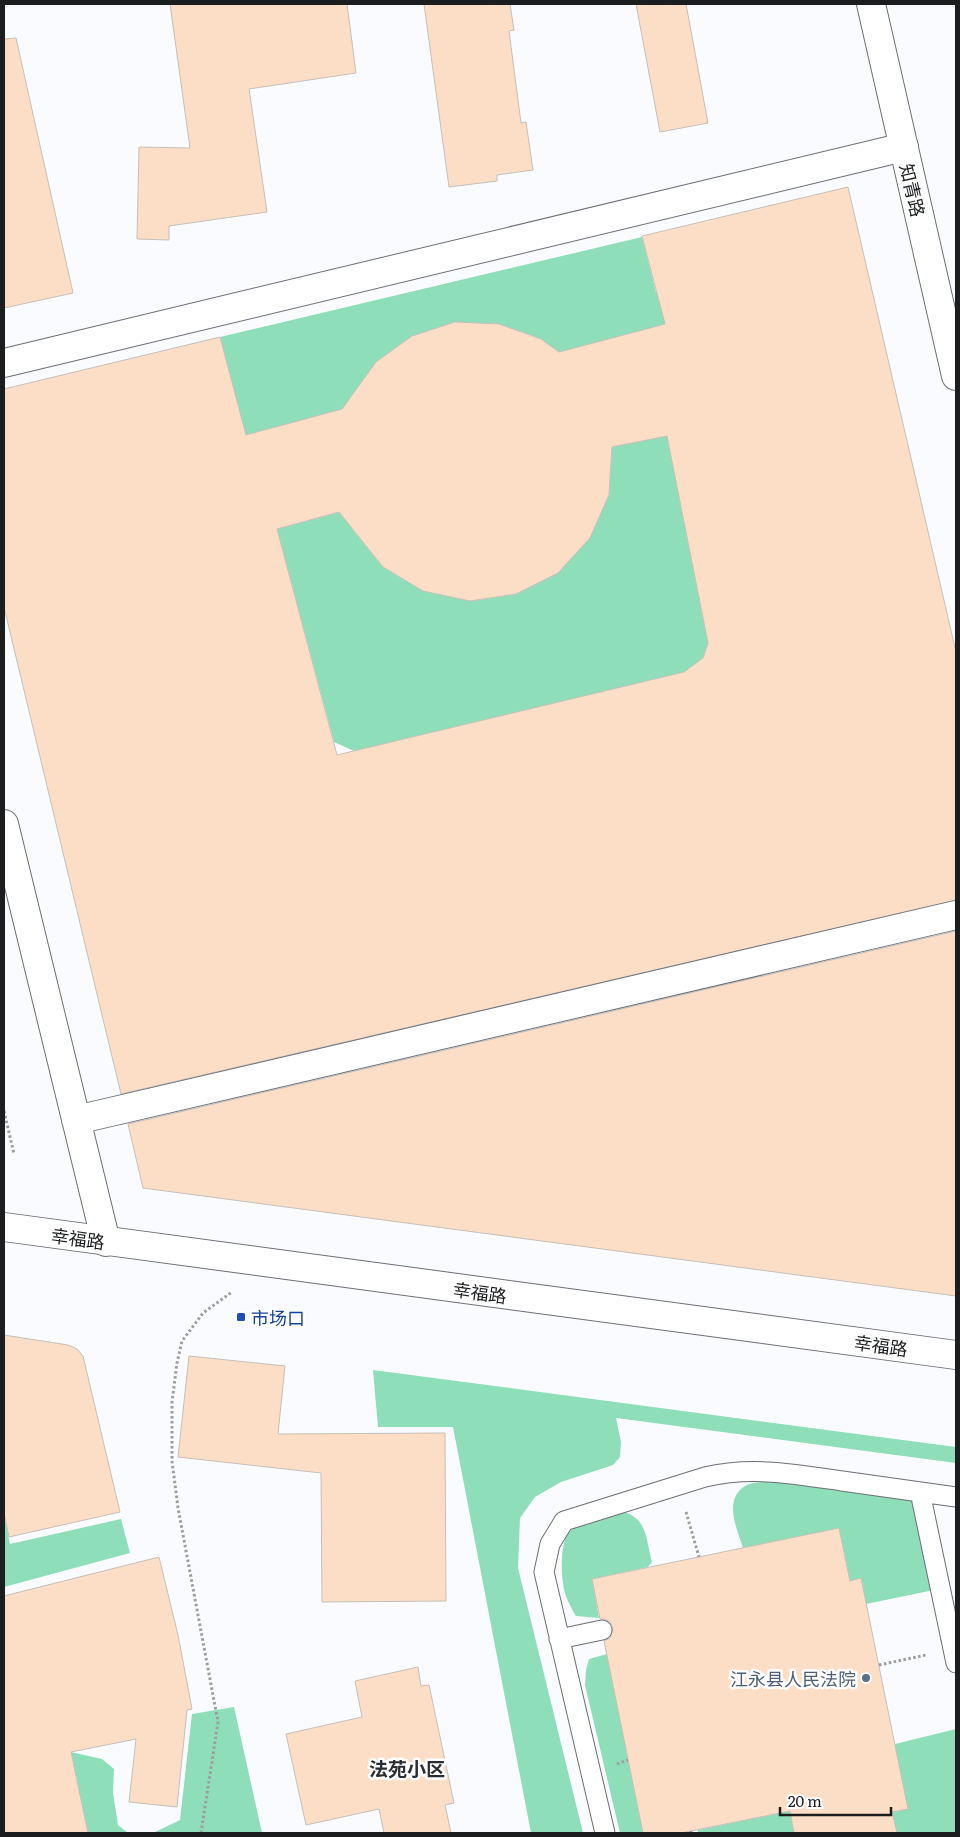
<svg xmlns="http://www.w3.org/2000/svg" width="960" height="1837" font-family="Literata,'Noto Sans SC',serif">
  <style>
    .green { fill: #8edfb9 }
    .building { fill: #fcdec6; stroke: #c6bfb9; fill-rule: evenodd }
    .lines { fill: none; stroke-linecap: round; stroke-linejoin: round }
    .service-casing { stroke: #6c6f76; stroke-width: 21 }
    .minor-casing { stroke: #6c6f76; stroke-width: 30 }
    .secondary-casing { stroke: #6c6f76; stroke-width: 30 }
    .path { stroke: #9c9da1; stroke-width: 3; stroke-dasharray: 2.5 2.5; stroke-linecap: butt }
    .service { stroke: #fff; stroke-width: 19 }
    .minor { stroke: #fff; stroke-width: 28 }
    .secondary { stroke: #fff; stroke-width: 28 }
    .transit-dot { fill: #1a4fb4; stroke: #fff; stroke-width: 2 }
    .service-dot { fill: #5c6f8a; stroke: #fff; stroke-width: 2 }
    .labels { text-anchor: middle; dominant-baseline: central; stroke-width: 5; stroke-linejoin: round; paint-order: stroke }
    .street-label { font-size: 18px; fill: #1b1d1f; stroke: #fff }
    .transit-label { font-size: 18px; fill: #164399; stroke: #fff; text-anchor: start }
    .service-label { font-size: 18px; fill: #4e5e75; stroke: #fff; text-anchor: end }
    .neighbourhood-label { font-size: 19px; font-weight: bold; fill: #292c32; stroke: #fff }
  </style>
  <rect width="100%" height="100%" fill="#fafbff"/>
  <!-- green -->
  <path class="green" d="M 642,237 L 656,292 L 692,317 L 559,353 L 541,339 L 499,324 L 455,322 L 412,336 L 376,362 L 350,398 L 347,408 L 201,447 L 240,413 L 220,337 Z
    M 667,436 L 708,643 L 703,658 L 684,672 L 354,751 L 334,742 L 277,529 L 348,510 L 353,530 L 383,567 L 423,591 L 470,601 L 516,594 L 558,573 L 609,495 L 612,447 Z
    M 373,1370 L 956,1447 L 956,1463 L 616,1418 L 621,1442 L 620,1457 L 613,1465 L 561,1482 L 535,1497 L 520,1518 L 518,1568 L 583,1833 L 531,1833 L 453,1427 L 378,1427 Z
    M 772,1481 L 916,1500 L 934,1590 L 866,1604 L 861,1579 L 850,1581 L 839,1528 L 743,1548 C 737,1529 723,1500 745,1486 C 752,1482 764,1482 772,1481 Z
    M 618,1510 C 648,1517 645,1536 652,1562 L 648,1567 L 592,1579 L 599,1618 L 576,1616 C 570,1606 564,1595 563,1583 C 561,1571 560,1539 571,1530 C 582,1522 604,1514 618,1510 Z
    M 4,1513 L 10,1544 L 121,1519 L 130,1553 L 4,1587 Z
    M 607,1654 L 643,1833 L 620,1833 L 585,1685 L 586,1670 L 589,1659 Z
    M 234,1707 L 262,1833 L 153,1833 L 180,1820 L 192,1714 Z
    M 956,1729 L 956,1833 L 897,1833 L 892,1812 L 895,1744 Z
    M 71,1752 L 102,1759 L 114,1769 L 113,1793 L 118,1825 L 128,1833 L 88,1833 Z
    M 790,1811 L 794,1833 L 698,1833 L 698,1830 Z"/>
  <!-- building -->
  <path class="building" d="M 170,4 L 347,4 L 356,73 L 249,89 L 267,212 L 169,226 L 169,240 L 137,239 L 139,147 L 190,148 Z
    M 424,4 L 510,4 L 514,30 L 509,31 L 521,123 L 526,122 L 533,170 L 497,175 L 497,181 L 449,187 Z
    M 636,4 L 686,4 L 708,123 L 660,132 Z
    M 16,38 L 73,293 L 4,308 L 4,39 Z
    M 848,187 L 956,652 L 956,900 L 121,1094 L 4,607 L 4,389 L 220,337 L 246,435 L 342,409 L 376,362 L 412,336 L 455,322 L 499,324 L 541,339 L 559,352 L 665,324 L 642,236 ZM 667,436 L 708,643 L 703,658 L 684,672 L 337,755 L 277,529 L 339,512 L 383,567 L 423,591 L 470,601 L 516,594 L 558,573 L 590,538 L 609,495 L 612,447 Z
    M 956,931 L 956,1296 L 143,1188 L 128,1124 Z
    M 4,1335 L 68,1345 L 77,1349 L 83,1356 L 120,1512 L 9,1537 L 4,1513 Z
    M 189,1356 L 285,1366 L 278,1434 L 445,1433 L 446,1601 L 322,1602 L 321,1473 L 178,1457 Z
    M 839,1528 L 850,1581 L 861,1578 L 908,1809 L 892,1812 L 897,1833 L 794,1833 L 790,1811 L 681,1833 L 643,1833 L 604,1641 L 610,1638 L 613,1628 L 610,1622 L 605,1619 L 600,1619 L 592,1579 Z
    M 159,1557 L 178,1635 L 192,1709 L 187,1710 L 177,1807 L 129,1802 L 136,1739 L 71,1752 L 88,1833 L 4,1833 L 4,1596 Z
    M 418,1667 L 421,1686 L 429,1685 L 454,1803 L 445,1805 L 451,1833 L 384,1833 L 379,1809 L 306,1825 L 286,1734 L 362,1717 L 355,1681 Z"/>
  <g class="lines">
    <defs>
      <path id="service" d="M 920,1492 L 956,1663
        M 559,1639 L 602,1630
        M 605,1833 L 544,1572 L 550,1544 L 564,1521 L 705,1477 C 752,1466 794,1474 842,1481 C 880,1486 918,1492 956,1497"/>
      <path id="minor" d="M 4,363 L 904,147
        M 4,824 L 106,1242
        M 76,1120 L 956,915"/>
      <path id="secondary" d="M 871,4 L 956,376
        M 4,1227 L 956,1355"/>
    </defs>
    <!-- service casing -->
    <use href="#service" class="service-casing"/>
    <!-- minor casing -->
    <use href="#minor" class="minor-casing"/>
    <!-- secondary casing -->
    <use href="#secondary" class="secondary-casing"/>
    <!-- path -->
    <path class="path" d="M 4,1111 L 14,1154
      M 686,1512 L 699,1557
      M 879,1665 L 926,1655
      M 617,1764 L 628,1760
      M 691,1831 L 691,1833
      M 201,1833 L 218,1722 L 178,1508 L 172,1461 L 172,1402 L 177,1363 L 182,1341 L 203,1313 L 232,1292"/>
    <!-- service -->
    <use href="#service" class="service"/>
    <!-- minor -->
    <use href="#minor" class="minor"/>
    <!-- secondary -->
    <use href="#secondary" class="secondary"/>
  </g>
  <!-- markers -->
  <rect class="transit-dot" x="236" y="1312" width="10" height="10" rx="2.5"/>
  <circle class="service-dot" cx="866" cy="1678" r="5"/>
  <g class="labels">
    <!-- street labels -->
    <g class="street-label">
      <text transform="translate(913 190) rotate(77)">知青路</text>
      <text transform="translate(78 1238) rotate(8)">幸福路</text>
      <text transform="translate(480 1292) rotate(8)">幸福路</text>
      <text transform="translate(881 1345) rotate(8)">幸福路</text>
    </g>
    <!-- transit labels -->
    <g class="transit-label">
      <text x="251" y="1317">市场口</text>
    </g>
    <!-- service labels -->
    <g class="service-label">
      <text x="856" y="1678">江永县人民法院</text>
    </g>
    <!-- neighbourhood labels -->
    <g class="neighbourhood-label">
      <text x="407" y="1768">法苑小区</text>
    </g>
  </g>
  <!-- border -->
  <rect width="960" height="1837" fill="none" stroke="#1b1d1f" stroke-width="10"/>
  <!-- scale -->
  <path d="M780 1807v8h111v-8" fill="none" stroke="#1b1d1f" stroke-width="2.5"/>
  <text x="788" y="1807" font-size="15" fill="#1b1d1f" stroke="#ffffff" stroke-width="4" paint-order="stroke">20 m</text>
</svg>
